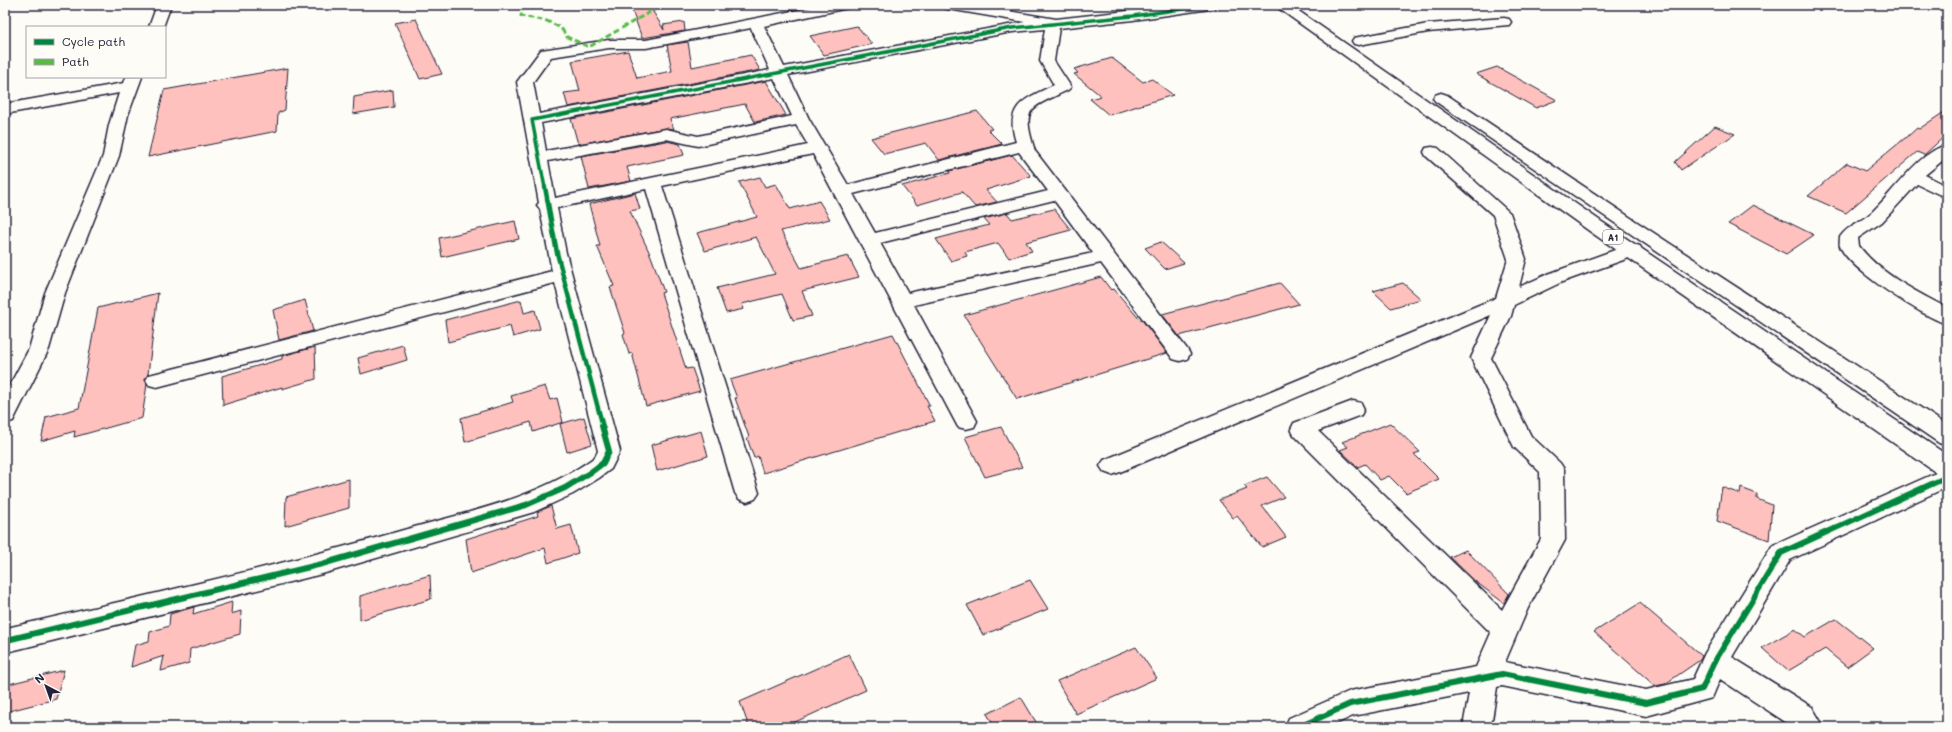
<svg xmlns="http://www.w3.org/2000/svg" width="1952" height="732" font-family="Mali,sans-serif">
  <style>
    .building { fill: #fec1bd; stroke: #22223b }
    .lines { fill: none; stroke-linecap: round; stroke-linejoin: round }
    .minor-casing { stroke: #22223b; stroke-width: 3 }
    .trunk-casing { stroke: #22223b; stroke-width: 3 }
    .minor { fill: #fdfcf7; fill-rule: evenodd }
    .trunk { fill: #fdfcf7; fill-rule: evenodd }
    .quiet { stroke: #58b947; stroke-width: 3; stroke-dasharray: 6 3; stroke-linecap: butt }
    .cycleway-far2-casing { stroke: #fdfcf7; stroke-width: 5.5 }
    .cycleway-far1-casing { stroke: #fdfcf7; stroke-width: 7 }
    .cycleway-casing { stroke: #fdfcf7; stroke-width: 8 }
    .cycleway-far2 { stroke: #00873e; stroke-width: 3.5 }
    .cycleway-far1 { stroke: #00873e; stroke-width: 4.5 }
    .cycleway { stroke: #00873e; stroke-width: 6 }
    .labels { text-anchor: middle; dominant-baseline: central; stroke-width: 3; stroke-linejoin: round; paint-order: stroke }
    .shield { fill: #fdfcf7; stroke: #646373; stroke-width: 1 }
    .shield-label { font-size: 9px; font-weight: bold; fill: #22223b }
  </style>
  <rect width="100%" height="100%" fill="#fdfcf7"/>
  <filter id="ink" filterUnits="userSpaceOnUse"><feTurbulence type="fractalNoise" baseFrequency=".025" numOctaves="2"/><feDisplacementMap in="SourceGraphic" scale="8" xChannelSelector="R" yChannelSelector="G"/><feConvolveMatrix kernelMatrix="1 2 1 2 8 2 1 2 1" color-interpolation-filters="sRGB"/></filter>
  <g filter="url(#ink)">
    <!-- building -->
    <path class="building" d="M 630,5 L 649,5 L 664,30 L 663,25 L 684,22 L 685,31 L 642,38 Z
      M 416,19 L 442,74 L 420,79 L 395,23 Z
      M 857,26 L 872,44 L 824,55 L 810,36 Z
      M 688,42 L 692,67 L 751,55 L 760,70 L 568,107 L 564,93 L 580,91 L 572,61 L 628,51 L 637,78 L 672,71 L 667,45 Z
      M 1112,58 L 1143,82 L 1152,79 L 1173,95 L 1109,115 L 1090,99 L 1101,96 L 1074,74 L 1078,73 L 1074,69 Z
      M 1497,67 L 1557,100 L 1536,108 L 1476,74 Z
      M 288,68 L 285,110 L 278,113 L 277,131 L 148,157 L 164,90 Z
      M 766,81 L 786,115 L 755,122 L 745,104 L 670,119 L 674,129 L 666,128 L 578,144 L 571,119 Z
      M 393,90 L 394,107 L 353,114 L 354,97 Z
      M 1947,110 L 1947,134 L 1924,155 L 1917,152 L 1846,213 L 1808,196 L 1847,163 L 1865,171 L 1905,138 L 1906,138 L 1917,128 L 1919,129 Z
      M 977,111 L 992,129 L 988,130 L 1002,144 L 939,160 L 926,143 L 884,154 L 871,138 Z
      M 1715,126 L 1735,134 L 1681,170 L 1675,162 Z
      M 666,141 L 680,144 L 684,155 L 627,167 L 631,181 L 589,189 L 581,156 Z
      M 1012,155 L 1031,176 L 986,190 L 997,202 L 975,207 L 962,192 L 917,205 L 902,186 L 950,173 L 949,171 Z
      M 760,177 L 765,187 L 776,184 L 790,209 L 819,201 L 830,219 L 781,231 L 801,268 L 848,256 L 859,277 L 802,291 L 812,316 L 793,320 L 782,294 L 742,304 L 744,309 L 726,313 L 717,288 L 775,274 L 756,237 L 705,251 L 697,233 L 757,217 L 739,182 Z
      M 635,193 L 640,209 L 630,211 L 651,256 L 664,292 L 661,293 L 686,369 L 692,368 L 700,391 L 646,406 L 632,353 L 629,354 L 623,334 L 625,333 L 610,287 L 614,286 L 597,246 L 600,246 L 589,204 Z
      M 1753,205 L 1814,235 L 1786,254 L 1728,224 Z
      M 1054,209 L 1071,230 L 1026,242 L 1032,251 L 1009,258 L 998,243 L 965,252 L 967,256 L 951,261 L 936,239 L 989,225 L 984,219 L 1007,213 L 1012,219 Z
      M 515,221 L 519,239 L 442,257 L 439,238 Z
      M 1161,242 L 1171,251 L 1184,263 L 1165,269 L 1145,248 Z
      M 1101,277 L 1111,290 L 1114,289 L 1140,320 L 1142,320 L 1167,353 L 1017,399 L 964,315 Z
      M 1280,283 L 1299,304 L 1179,336 L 1162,314 Z
      M 1403,283 L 1421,299 L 1391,308 L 1373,291 Z
      M 158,293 L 148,374 L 145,379 L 147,384 L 142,418 L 74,437 L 75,431 L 41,441 L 46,417 L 79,408 L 98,308 Z
      M 305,300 L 313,331 L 279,340 L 273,310 Z
      M 521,300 L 524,313 L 535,310 L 540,329 L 513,337 L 510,326 L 448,342 L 445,320 Z
      M 893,334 L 930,406 L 927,406 L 935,421 L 763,473 L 758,456 L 754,458 L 747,438 L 749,437 L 735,398 L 737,398 L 730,380 Z
      M 403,345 L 407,360 L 361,374 L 358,358 Z
      M 315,347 L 316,379 L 282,389 L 282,387 L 223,405 L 222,376 L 282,359 L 282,356 Z
      M 545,386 L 550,400 L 557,398 L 563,422 L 533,432 L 531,422 L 465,442 L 461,418 L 513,402 L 511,396 Z
      M 584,417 L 592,444 L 567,452 L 560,424 Z
      M 1390,423 L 1420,452 L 1414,454 L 1439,479 L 1406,493 L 1389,476 L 1380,480 L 1365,464 L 1358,467 L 1340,450 L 1348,447 L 1342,442 Z
      M 1001,427 L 1022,467 L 985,477 L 965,437 Z
      M 701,431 L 708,456 L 657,471 L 651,445 Z
      M 1267,477 L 1284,497 L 1262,506 L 1286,537 L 1262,547 L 1237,516 L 1233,518 L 1219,500 L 1247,489 L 1244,486 Z
      M 349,479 L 349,508 L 285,526 L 286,497 Z
      M 1722,487 L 1740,494 L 1741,488 L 1757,494 L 1757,499 L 1772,505 L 1769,540 L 1717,521 Z
      M 551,506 L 557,529 L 571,525 L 578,553 L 548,563 L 545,548 L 471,573 L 466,539 L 538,516 L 537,512 Z
      M 1466,550 L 1509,594 L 1504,603 L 1476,582 L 1450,557 Z
      M 430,575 L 431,599 L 360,620 L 360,596 Z
      M 1030,580 L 1048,609 L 983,635 L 967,605 Z
      M 232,602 L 231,614 L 241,611 L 240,634 L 190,649 L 189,663 L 161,671 L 164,656 L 131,667 L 135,645 L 149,641 L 150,632 L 169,626 L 170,614 L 194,607 L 193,614 Z
      M 1640,603 L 1702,656 L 1700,660 L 1665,684 L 1655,686 L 1594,632 Z
      M 1836,619 L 1873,648 L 1847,667 L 1825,649 L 1788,671 L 1762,648 L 1795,629 L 1805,637 Z
      M 1136,647 L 1157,678 L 1076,714 L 1057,681 Z
      M 849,654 L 866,690 L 784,727 L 749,727 L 740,702 Z
      M 64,670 L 56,699 L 5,712 L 5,685 Z
      M 1021,697 L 1039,727 L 995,727 L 987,714 Z"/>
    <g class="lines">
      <defs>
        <path id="minor" d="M 157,5 L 171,5 L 163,27 L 149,27 Z
          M 823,5 L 850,5 L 848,8 L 843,9 L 764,26 L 784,67 L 1025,22 L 948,9 L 943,8 L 941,5 L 972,5 L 1056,19 L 1181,5 L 1217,5 L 1215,8 L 1210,9 L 1133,20 L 1059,28 L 1054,61 L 1071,87 L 1068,90 C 1029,109 1021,106 1035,151 L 1187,349 L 1190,354 L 1187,359 L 1180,361 L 1173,359 L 1101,263 L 914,305 L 977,421 L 974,427 L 966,429 L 958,427 L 813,154 L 662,186 L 759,493 L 755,499 L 747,502 L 739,499 L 735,493 L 646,189 L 557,208 L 566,253 L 620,451 L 611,469 L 599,478 L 573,494 L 534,512 L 322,574 L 11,651 L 5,648 L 5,630 L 11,627 C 143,596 276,567 407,529 C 472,511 539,498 595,457 L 598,451 L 555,283 L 157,387 L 149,385 L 146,380 L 149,375 L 157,373 L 552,271 L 540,209 L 537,205 L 539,203 L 517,82 L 541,50 L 609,40 L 646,40 ZM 751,28 L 770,70 L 539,114 L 533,82 L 551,57 L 609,48 L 646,48 ZM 1045,29 L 1040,61 L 1054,85 C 1025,99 1004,105 1016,142 L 848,185 L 809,119 L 788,75 L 1012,32 ZM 774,78 L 792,116 L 698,136 L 666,129 L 546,151 L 541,123 ZM 796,125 L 808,145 L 555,198 L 548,161 L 666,139 L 698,146 ZM 1019,152 L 1048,191 L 875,233 L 853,194 ZM 1054,200 L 1093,253 L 908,293 L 880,243 Z
          M 1504,18 L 1509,19 L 1511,22 L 1509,25 L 1428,32 L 1359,45 L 1354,44 L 1352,41 L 1354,38 L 1359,37 L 1428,24 Z
          M 126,77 L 142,77 L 128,115 L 119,156 L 65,293 L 49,349 L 13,421 L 5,423 L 5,394 L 29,349 L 45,293 L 103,156 L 109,125 L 119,93 L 5,114 L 5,104 L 124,83 Z
          M 1947,145 L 1947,157 L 1925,175 L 1947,186 L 1947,198 L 1917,184 L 1882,222 L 1858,238 L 1859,246 C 1880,274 1917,292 1947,308 L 1947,324 C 1924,317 1848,269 1840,246 C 1839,244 1840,240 1840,237 C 1848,225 1861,222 1871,213 C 1893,193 1918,152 1947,145 Z
          M 1432,147 L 1438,148 L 1510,213 L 1526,259 L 1519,287 L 1548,274 L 1626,246 L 1633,244 L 1640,246 L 1642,250 L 1640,254 L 1562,282 L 1514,305 L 1511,316 L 1491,358 L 1531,436 L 1560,463 L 1564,469 L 1565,540 L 1528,608 L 1505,662 L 1646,690 L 1693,679 L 1705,653 L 1772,546 L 1947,468 L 1947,487 L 1790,560 L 1732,657 L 1812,707 L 1824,727 L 1793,727 L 1720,679 L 1712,698 L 1646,716 L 1502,686 L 1497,687 L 1491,727 L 1463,727 L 1469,693 L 1353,716 L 1329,727 L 1285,727 L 1289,718 L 1350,691 L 1476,667 L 1491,633 L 1294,435 L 1291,429 L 1294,423 L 1353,401 L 1361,403 L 1364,409 L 1361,415 L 1318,431 L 1502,610 L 1541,539 L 1540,472 L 1514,447 L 1471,358 L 1491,315 L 1120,472 L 1112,475 L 1104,472 L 1100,466 L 1104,460 L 1496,298 L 1508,259 L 1493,215 L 1426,156 L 1424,152 L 1426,148 Z"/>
        <path id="trunk" d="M 1274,5 L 1290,5 L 1602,222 L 1947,455 L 1947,476 L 1938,474 L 1588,230 Z
          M 1441,93 L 1447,95 L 1637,222 L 1947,425 L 1947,446 L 1939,443 L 1435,101 L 1433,98 L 1435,95 Z"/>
      </defs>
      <!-- minor casing -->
      <use href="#minor" class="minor-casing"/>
      <!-- trunk casing -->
      <use href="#trunk" class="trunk-casing"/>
      <!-- minor -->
      <use href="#minor" class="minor"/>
      <!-- trunk -->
      <use href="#trunk" class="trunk"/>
      <!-- quiet -->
      <path class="quiet" d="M 524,5 L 521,16 L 547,21 L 561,28 L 567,37 L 589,47 L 662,5"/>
      <defs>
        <path id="cycleway-far2" d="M 545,188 L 532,120 L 1012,28 L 1133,16 L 1210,5"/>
        <path id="cycleway-far1" d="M 545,187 L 557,253 L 603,427"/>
        <path id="cycleway" d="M 11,639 L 322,564 L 526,505 L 565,488 L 591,472 L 603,463 L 609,451 L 602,426
          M 1299,727 L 1350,704 L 1502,674 L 1646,703 L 1702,689 L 1715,661 L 1781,553 L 1947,477"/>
      </defs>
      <!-- cycleway-far2 casing -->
      <use href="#cycleway-far2" class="cycleway-far2-casing"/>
      <!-- cycleway-far1 casing -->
      <use href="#cycleway-far1" class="cycleway-far1-casing"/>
      <!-- cycleway casing -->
      <use href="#cycleway" class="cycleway-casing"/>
      <!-- cycleway-far2 -->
      <use href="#cycleway-far2" class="cycleway-far2"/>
      <!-- cycleway-far1 -->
      <use href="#cycleway-far1" class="cycleway-far1"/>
      <!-- cycleway -->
      <use href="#cycleway" class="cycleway"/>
    </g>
  </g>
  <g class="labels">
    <!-- shield labels -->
    <rect class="shield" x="1603" y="230" width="20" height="14" rx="3"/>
    <g class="shield-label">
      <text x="1613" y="237">A1</text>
    </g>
  </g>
  <!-- margin -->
  <rect width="1952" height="732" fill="none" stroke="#fdfcf7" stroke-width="20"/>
  <rect x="10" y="10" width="1932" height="712" fill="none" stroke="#22223b" stroke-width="1.5" filter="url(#ink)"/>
  <!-- legend -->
  <rect x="26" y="26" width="140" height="52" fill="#fdfcf7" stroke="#a5a5ac"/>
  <rect x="34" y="39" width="20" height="6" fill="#00873e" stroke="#a5a5ac"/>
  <text x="62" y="46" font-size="12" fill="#22223b">Cycle path</text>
  <rect x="34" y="59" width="20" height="6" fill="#58b947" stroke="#a5a5ac"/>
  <text x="62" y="66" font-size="12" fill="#22223b">Path</text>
  <!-- north arrow -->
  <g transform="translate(46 686) rotate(319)" stroke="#fdfcf7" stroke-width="3" paint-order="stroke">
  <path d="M0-3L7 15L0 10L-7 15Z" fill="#22223b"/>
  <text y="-6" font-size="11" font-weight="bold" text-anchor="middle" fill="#22223b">N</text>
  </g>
</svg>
